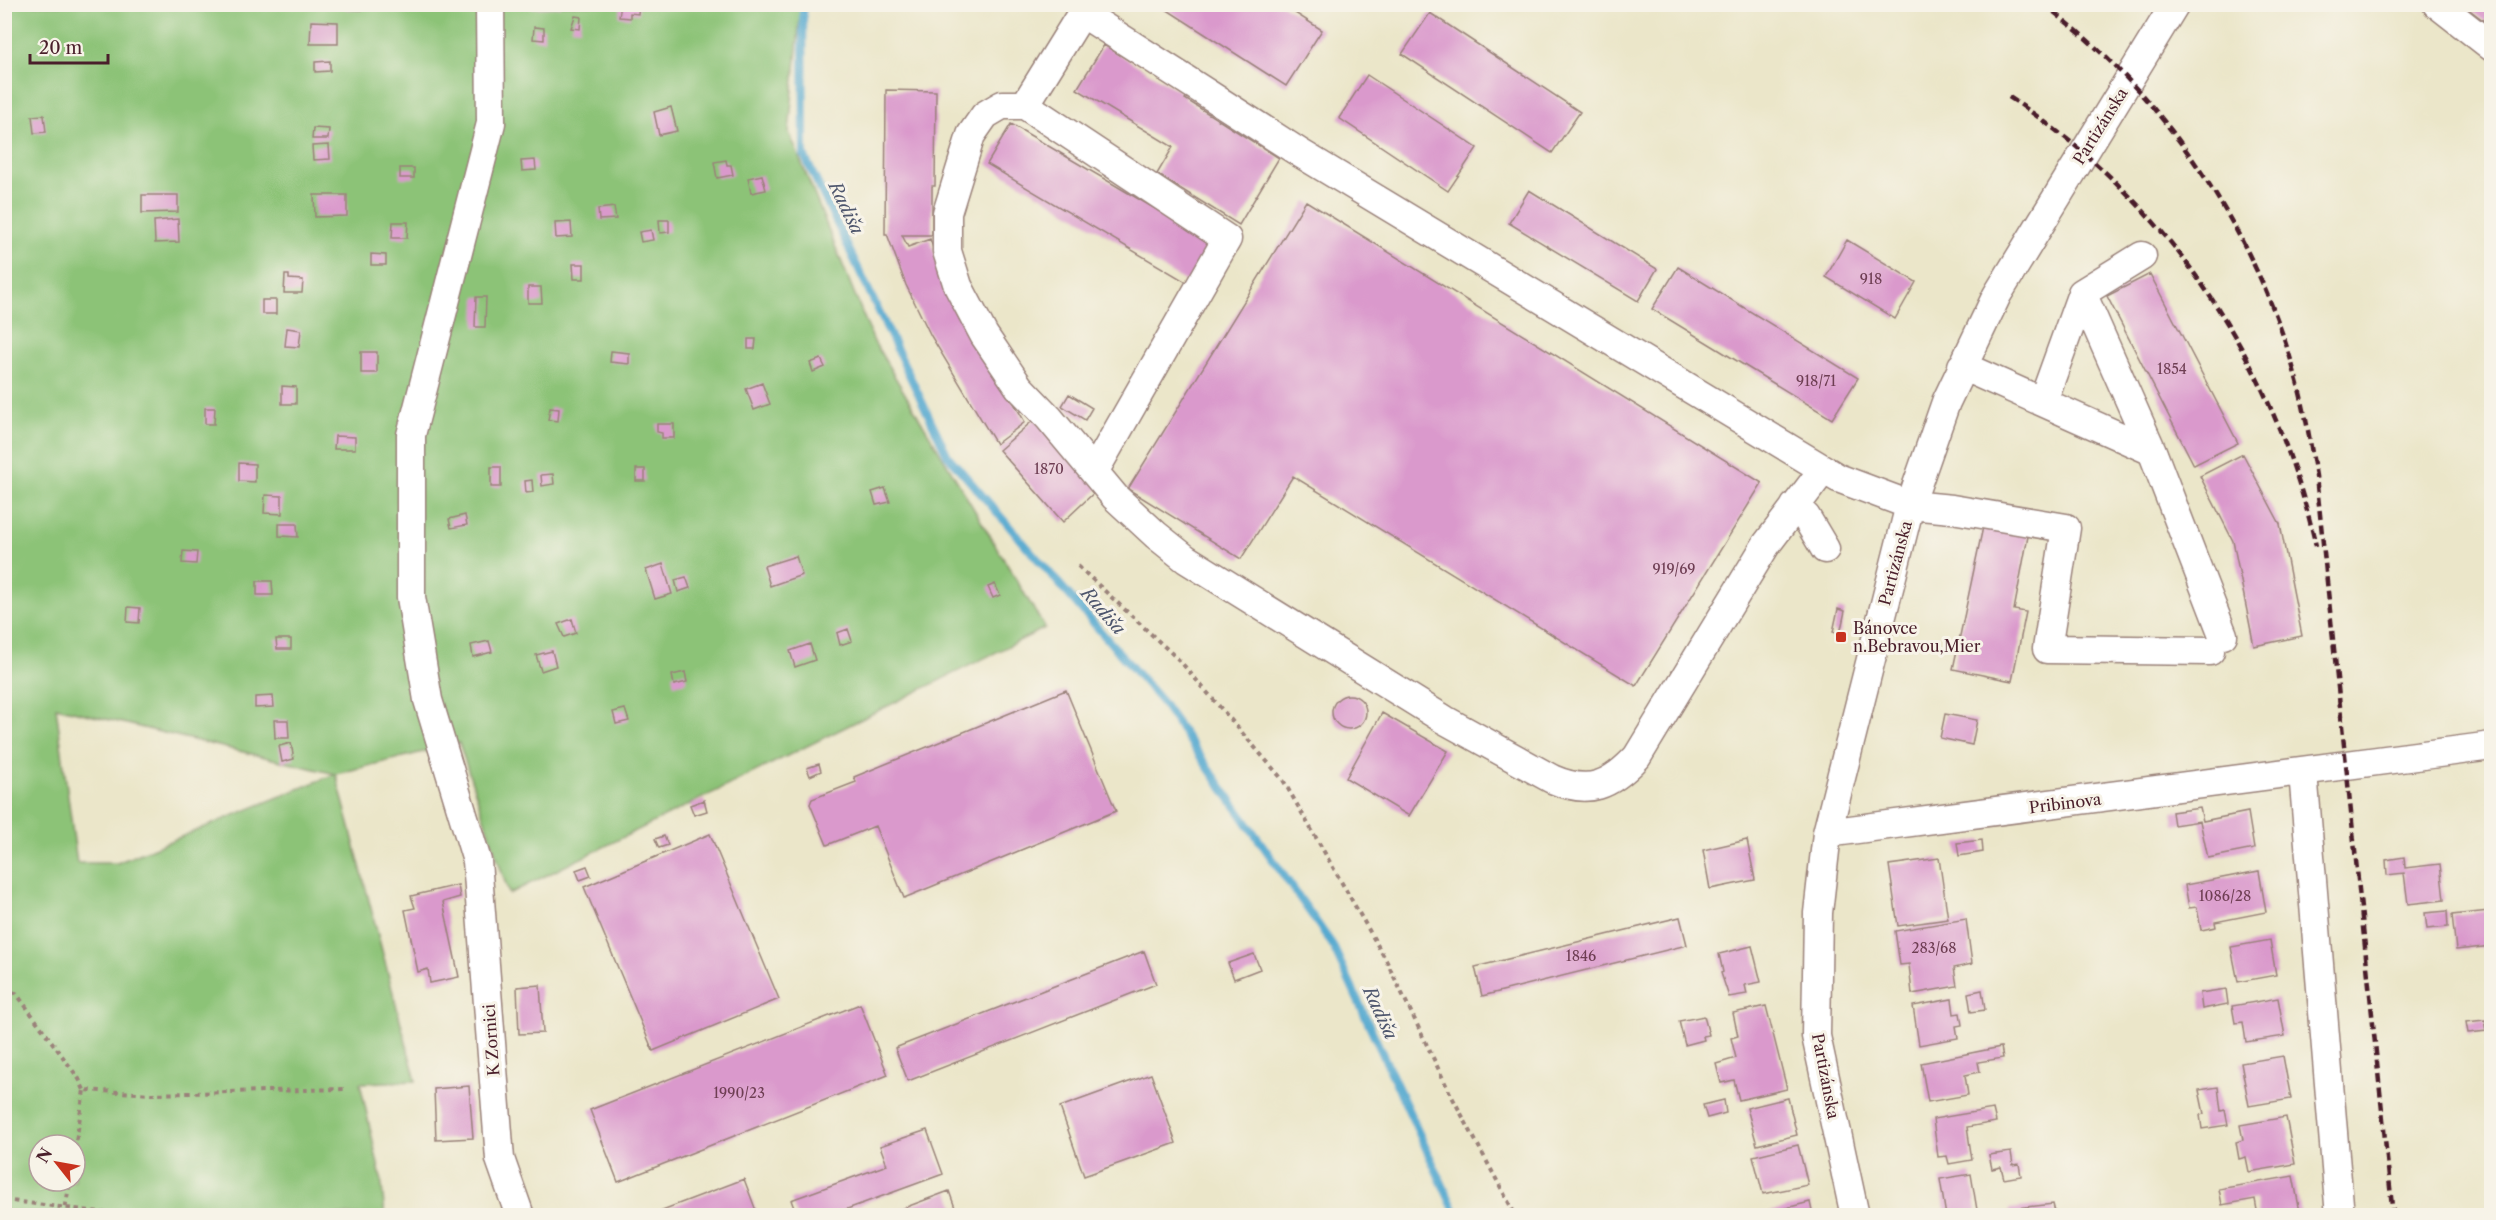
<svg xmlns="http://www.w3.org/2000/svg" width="2496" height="1220" font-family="'Libre Caslon Text',serif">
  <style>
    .green { fill: #8cc377; stroke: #6b7151; stroke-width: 1.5; fill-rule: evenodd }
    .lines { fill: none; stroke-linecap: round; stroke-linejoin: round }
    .stream { stroke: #53a8cf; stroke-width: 8 }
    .building { fill: #da99cc }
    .minor-casing { stroke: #9a827a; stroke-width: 31 }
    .path { stroke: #9a827a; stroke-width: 4; stroke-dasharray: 4.5 4.5; stroke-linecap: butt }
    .minor { stroke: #fff; stroke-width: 28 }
    .rail { stroke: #4a1f2b; stroke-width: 4.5; stroke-dasharray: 9 4.5; stroke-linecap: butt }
    .poi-dot { fill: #c8321e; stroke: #f7f3e8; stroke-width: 2 }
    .labels { text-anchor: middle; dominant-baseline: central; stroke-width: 6; stroke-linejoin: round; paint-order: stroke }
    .number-label { font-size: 14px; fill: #6e3e53 }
    .street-label { font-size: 16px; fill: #4a1f2b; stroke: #f7f3e8 }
    .poi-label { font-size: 16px; fill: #4a1f2b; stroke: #f7f3e8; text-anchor: start }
    .water-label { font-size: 18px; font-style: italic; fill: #4e566d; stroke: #f7f3e8 }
  </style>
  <rect width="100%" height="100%" fill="#f7f3e8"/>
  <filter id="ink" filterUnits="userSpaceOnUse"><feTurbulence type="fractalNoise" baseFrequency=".0167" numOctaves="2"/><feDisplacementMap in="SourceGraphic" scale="12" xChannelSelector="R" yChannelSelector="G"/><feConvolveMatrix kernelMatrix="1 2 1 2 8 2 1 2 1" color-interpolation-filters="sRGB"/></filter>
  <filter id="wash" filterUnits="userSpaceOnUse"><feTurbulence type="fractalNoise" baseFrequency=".008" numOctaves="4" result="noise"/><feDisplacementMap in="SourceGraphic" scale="24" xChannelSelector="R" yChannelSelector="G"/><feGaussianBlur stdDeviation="1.35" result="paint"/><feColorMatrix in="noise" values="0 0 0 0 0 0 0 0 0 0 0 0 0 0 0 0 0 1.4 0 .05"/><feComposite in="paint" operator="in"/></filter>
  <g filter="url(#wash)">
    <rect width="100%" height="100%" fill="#ebe6c9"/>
    <!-- green -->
    <path class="green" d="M 5,5 L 801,5 L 789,132 L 874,342 L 1045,628 L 509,894 L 459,743 L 336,774 L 416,1081 L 360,1083 L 381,1178 L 385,1215 L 5,1216 ZM 56,707 L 335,774 L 117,863 L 77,863 ZM 39,1145 L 75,1145 L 75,1181 L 39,1181 Z"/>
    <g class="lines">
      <!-- stream -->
      <path class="stream" d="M 803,4 L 804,155 L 948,456 L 1162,702 L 1332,944 L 1457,1216"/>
    </g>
    <g id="blocks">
      <!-- building -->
      <path class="building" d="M 345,4 L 361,4 L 361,10 L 345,9 Z
        M 532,4 L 560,4 L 560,7 L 532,8 Z
        M 621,4 L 639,4 L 638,14 L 630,13 L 630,18 L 619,17 Z
        M 1158,4 L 1281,4 L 1322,30 L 1286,86 Z
        M 2462,4 L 2492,4 L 2492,27 Z
        M 1430,13 L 1580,112 L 1552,153 L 1402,54 Z
        M 575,16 L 581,17 L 580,29 L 571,28 Z
        M 311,21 L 338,22 L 338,44 L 310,44 Z
        M 534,27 L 544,28 L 544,40 L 533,39 Z
        M 1104,45 L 1187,96 L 1185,99 L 1279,158 L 1239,225 L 1157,174 L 1173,147 L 1077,89 Z
        M 330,61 L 330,71 L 315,72 L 315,62 Z
        M 1367,75 L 1477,148 L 1448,191 L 1339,118 Z
        M 886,90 L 936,91 L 935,186 L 932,186 L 932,235 L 902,235 L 908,247 L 930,239 L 951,304 L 969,326 L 1025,422 L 996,444 L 931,336 L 906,285 L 887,234 L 885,234 Z
        M 671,107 L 677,131 L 659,135 L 654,112 Z
        M 44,115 L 46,132 L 34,133 L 32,116 Z
        M 1011,124 L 1215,244 L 1191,285 L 987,164 Z
        M 313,128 L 329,129 L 328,139 L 312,139 Z
        M 329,145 L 330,159 L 313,160 L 312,146 Z
        M 535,160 L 536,170 L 522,171 L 521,161 Z
        M 726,160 L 727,165 L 731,165 L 733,175 L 717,178 L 714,162 Z
        M 400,168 L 414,168 L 414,178 L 400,178 Z
        M 762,175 L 766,190 L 751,193 L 748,178 Z
        M 1529,190 L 1657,269 L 1638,301 L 1509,223 Z
        M 142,195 L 178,195 L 178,212 L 142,213 Z
        M 314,195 L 347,195 L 347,216 L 315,217 Z
        M 1306,201 L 1762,483 L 1636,686 L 1293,476 L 1241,559 L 1128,489 Z
        M 614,207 L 616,219 L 599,220 L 598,209 Z
        M 178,219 L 179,242 L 155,243 L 154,221 Z
        M 659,220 L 669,220 L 669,232 L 660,233 Z
        M 393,222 L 408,222 L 407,238 L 392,238 Z
        M 571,222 L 572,237 L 556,238 L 555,223 Z
        M 651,230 L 653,240 L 641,242 L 639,232 Z
        M 1847,240 L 1916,282 L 1895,319 L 1826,277 Z
        M 371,254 L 386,255 L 386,265 L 371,265 Z
        M 573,264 L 584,264 L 584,279 L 574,279 Z
        M 1678,267 L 1858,378 L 1832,419 L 1652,309 Z
        M 2150,274 L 2238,443 L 2194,465 L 2107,296 Z
        M 285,275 L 289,275 L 289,279 L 303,280 L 302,293 L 284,293 Z
        M 528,287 L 541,287 L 542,303 L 528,303 Z
        M 476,297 L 486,297 L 485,327 L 475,327 Z
        M 262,300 L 276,300 L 276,314 L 262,314 Z
        M 287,328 L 301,330 L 299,347 L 285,346 Z
        M 748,339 L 756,339 L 755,349 L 748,349 Z
        M 611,351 L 629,353 L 629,364 L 610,362 Z
        M 361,352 L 377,352 L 377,373 L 361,373 Z
        M 821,359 L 825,367 L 813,372 L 810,363 Z
        M 762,383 L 770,404 L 754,410 L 746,389 Z
        M 282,386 L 296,387 L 296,404 L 282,404 Z
        M 1069,394 L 1092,408 L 1085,420 L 1062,406 Z
        M 205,408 L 215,408 L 214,424 L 205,424 Z
        M 550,408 L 559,409 L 558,421 L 548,420 Z
        M 1036,418 L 1099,488 L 1063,522 L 999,450 Z
        M 657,424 L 674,424 L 674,438 L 662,438 L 662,433 L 657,432 Z
        M 335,436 L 355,437 L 355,449 L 334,449 Z
        M 2243,454 L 2280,524 L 2302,636 L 2254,646 L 2233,541 L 2200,476 Z
        M 239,463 L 255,464 L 255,482 L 239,481 Z
        M 491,467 L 501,467 L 501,487 L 491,487 Z
        M 636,469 L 645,469 L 645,481 L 636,481 Z
        M 553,474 L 554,484 L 542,486 L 541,475 Z
        M 532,480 L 533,492 L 526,493 L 525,481 Z
        M 885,488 L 890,502 L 876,505 L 872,492 Z
        M 265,495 L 282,496 L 282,514 L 264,513 Z
        M 465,515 L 467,525 L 451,528 L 449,519 Z
        M 1984,522 L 2029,531 L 2014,610 L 2026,612 L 2012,681 L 1953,669 Z
        M 279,524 L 297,524 L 298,537 L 279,536 Z
        M 183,551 L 197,552 L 196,564 L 182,563 Z
        M 796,556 L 802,575 L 770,586 L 764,566 Z
        M 663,564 L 672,594 L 655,599 L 646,570 Z
        M 686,577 L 690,588 L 678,592 L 675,580 Z
        M 257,581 L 272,581 L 273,595 L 257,595 Z
        M 995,584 L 1000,595 L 993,598 L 988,587 Z
        M 128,607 L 140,608 L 139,623 L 127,622 Z
        M 1838,609 L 1845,611 L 1840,634 L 1833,632 Z
        M 572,619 L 576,633 L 564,637 L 558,624 Z
        M 848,629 L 852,641 L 840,645 L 837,633 Z
        M 276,639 L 291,639 L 291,649 L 277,649 Z
        M 489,641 L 492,652 L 473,657 L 471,645 Z
        M 810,644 L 815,660 L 795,667 L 790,651 Z
        M 552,651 L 556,666 L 541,671 L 536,655 Z
        M 685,672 L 687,682 L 674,685 L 672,675 Z
        M 1066,690 L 1116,811 L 904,898 L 875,826 L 827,845 L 810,804 L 812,799 L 856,782 L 854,777 Z
        M1332 712a17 17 0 1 1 34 0a17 17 0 1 1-34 0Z
        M 273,696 L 274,707 L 255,708 L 255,697 Z
        M 625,709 L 629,721 L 616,724 L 613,712 Z
        M 1382,713 L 1448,751 L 1409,816 L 1346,778 Z
        M 1945,714 L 1977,720 L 1972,745 L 1940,738 Z
        M 274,720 L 288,720 L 289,738 L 275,738 Z
        M 291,743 L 294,759 L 282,762 L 279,746 Z
        M 819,764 L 821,771 L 810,776 L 807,768 Z
        M 704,800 L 707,811 L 694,815 L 690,805 Z
        M 2200,808 L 2203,821 L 2248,812 L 2254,849 L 2208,858 L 2200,821 L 2174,825 L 2172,812 Z
        M 710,834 L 779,999 L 653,1051 L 584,887 Z
        M 664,836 L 668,845 L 659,848 L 655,839 Z
        M 1747,840 L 1755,880 L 1710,889 L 1703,850 Z
        M 1982,840 L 1983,852 L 1959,856 L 1957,843 Z
        M 2404,857 L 2405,868 L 2440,864 L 2444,900 L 2408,904 L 2404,873 L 2387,875 L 2386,860 Z
        M 1939,858 L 1948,919 L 1898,926 L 1889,865 Z
        M 587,866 L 591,876 L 580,880 L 576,870 Z
        M 2259,871 L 2266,912 L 2215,922 L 2216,927 L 2201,930 L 2197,907 L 2189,908 L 2185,885 Z
        M 458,885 L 460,897 L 443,902 L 459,977 L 430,983 L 428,969 L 418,972 L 405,910 L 415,908 L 411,896 Z
        M 2447,911 L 2448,927 L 2427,929 L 2425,913 Z
        M 2489,911 L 2492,946 L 2456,950 L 2452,915 Z
        M 1680,917 L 1687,945 L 1482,996 L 1475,967 Z
        M 1966,919 L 1972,964 L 1954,968 L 1957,986 L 1912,994 L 1909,964 L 1900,965 L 1895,931 Z
        M 2270,940 L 2276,975 L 2238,982 L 2231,947 Z
        M 1752,946 L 1761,982 L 1745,985 L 1747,994 L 1729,997 L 1721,973 L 1723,972 L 1719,954 Z
        M 1144,951 L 1156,984 L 908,1081 L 895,1048 Z
        M 1254,954 L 1260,969 L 1234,979 L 1228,963 Z
        M 540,985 L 543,1033 L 519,1034 L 517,987 Z
        M 2226,989 L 2228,1004 L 2202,1009 L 2200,993 Z
        M 1982,990 L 1985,1010 L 1971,1012 L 1968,993 Z
        M 2278,998 L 2285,1036 L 2246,1042 L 2243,1022 L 2235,1023 L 2232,1006 Z
        M 1952,999 L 1954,1014 L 1960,1013 L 1962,1025 L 1956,1026 L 1958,1038 L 1919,1045 L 1913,1006 Z
        M 860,1004 L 888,1075 L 618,1182 L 590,1110 Z
        M 1766,1006 L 1787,1089 L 1739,1100 L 1734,1080 L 1721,1083 L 1716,1064 L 1736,1058 L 1731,1038 L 1738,1036 L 1733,1013 Z
        M 1704,1016 L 1709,1035 L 1703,1036 L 1704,1040 L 1685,1045 L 1679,1021 Z
        M 2485,1020 L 2487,1031 L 2468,1033 L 2466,1022 Z
        M 2001,1047 L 2003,1058 L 1978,1062 L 1980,1072 L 1965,1075 L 1968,1095 L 1928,1102 L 1921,1063 Z
        M 2283,1056 L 2291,1099 L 2249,1106 L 2241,1063 Z
        M 1151,1074 L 1176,1143 L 1084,1176 L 1060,1107 Z
        M 469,1086 L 473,1138 L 436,1140 L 434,1089 Z
        M 2218,1087 L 2221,1111 L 2225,1110 L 2228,1125 L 2202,1129 L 2200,1115 L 2204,1114 L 2199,1090 Z
        M 1788,1098 L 1797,1135 L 1757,1145 L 1747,1108 Z
        M 1724,1100 L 1726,1113 L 1707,1118 L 1703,1105 Z
        M 1993,1109 L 1996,1122 L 1967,1127 L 1972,1160 L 1949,1164 L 1947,1156 L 1938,1157 L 1933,1119 Z
        M 2286,1117 L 2295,1164 L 2249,1172 L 2246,1157 L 2239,1159 L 2236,1142 L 2243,1140 L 2240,1125 Z
        M 927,1130 L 943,1174 L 828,1216 L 797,1216 L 791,1200 L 887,1165 L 880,1146 Z
        M 1798,1145 L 1808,1185 L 1763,1194 L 1753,1156 Z
        M 2011,1152 L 2013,1165 L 2019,1164 L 2021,1176 L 2004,1179 L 2001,1167 L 1992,1169 L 1989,1155 Z
        M 1971,1174 L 1978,1216 L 1961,1216 L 1961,1213 L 1946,1216 L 1940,1179 Z
        M 2293,1176 L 2300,1212 L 2281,1216 L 2258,1216 L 2255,1199 L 2222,1205 L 2219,1189 Z
        M 744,1179 L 758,1216 L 649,1216 L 649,1215 Z
        M 949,1191 L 958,1216 L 885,1216 L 885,1215 Z
        M 1810,1202 L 1813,1216 L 1758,1216 L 1758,1215 Z
        M 2053,1204 L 2056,1216 L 2010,1216 L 2009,1209 Z"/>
    </g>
  </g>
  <g filter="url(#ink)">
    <use href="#blocks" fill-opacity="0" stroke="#9a827a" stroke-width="1.5"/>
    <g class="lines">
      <defs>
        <path id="minor" d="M 490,4 L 491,123 L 411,435 L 411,597 L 428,700 L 477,861 L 500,1159 L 520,1216
          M 2437,4 L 2492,47
          M 1025,105 L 1002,105 L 985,115 L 971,135 L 947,213 L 947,251 L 958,286 L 984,335 L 1019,387 L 1049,418 L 1115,497 L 1156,535 L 1186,559 L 1445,720 L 1552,779 C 1589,795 1610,786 1637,757 L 1766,545 L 1823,470
          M 2142,256 L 2082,293 L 2152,451
          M 1962,366 L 2152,451 L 2223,635
          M 2043,401 L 2082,293
          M 1094,472 L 1227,239 L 1025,105 L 1082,13 L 1300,153 L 1838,478 L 1910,505 L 1952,509 L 2066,528 L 2047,649 L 2210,651
          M 1795,506 L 1806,517 L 1825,549
          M 2303,772 L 2340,1216
          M 1827,833 L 2492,746
          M 1855,1216 L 1816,1036 L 1818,913 L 1827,833 L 1910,505 L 1946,402 L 1997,295 L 2175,4"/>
      </defs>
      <!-- minor casing -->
      <use href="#minor" class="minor-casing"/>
      <!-- path -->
      <path class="path" d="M 1078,566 L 1180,661 L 1283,780 L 1386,960 L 1450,1093 L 1516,1216
        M 4,991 L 16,993 L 79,1079 L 84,1090
        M 75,1149 L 84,1090 L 152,1094 L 344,1089
        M 4,1200 L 131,1216
        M 64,1216 L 70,1181"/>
      <!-- minor -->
      <use href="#minor" class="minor"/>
      <!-- rail -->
      <path class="rail" d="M 2043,4 C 2162,91 2256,233 2295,374 C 2305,408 2310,442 2316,476 L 2393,1216
        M 2009,97 C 2169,201 2273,360 2316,546"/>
    </g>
  </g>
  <!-- markers -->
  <rect class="poi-dot" x="1835" y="631" width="12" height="12" rx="3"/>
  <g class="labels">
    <!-- number labels -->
    <g class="number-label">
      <text x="1871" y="279">918</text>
      <text x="2172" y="369">1854</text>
      <text x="1816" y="381">918/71</text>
      <text x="1049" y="469">1870</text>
      <text x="1674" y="569">919/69</text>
      <text x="2225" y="896">1086/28</text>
      <text x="1934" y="948">283/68</text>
      <text x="1581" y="956">1846</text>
      <text x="739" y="1093">1990/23</text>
    </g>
    <!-- street labels -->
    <g class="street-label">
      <text transform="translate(2100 126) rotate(-58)">Partizánska</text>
      <text transform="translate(1895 563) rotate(-75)">Partizánska</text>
      <text transform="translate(2065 803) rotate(-7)">Pribinova</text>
      <text transform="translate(491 1040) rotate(-94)">K Zornici</text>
      <text transform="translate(1826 1076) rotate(79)">Partizánska</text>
    </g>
    <!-- poi labels -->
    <g class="poi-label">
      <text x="1853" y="628">Bánovce<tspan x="1853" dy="18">n.Bebravou,Mier</tspan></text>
    </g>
    <!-- water labels -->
    <g class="water-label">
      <text transform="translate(846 208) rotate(64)">Radiša</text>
      <text transform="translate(1103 611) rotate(49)">Radiša</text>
      <text transform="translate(1380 1013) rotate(65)">Radiša</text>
    </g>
  </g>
  <!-- margin -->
  <rect width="2496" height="1220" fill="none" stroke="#f7f3e8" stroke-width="24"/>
  <!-- north arrow -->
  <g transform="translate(57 1163) rotate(301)"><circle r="28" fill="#f7f3e8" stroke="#b29e9c" stroke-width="1.5"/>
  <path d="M0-4.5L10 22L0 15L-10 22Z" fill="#c8321e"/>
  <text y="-9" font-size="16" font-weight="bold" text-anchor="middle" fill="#4a1f2b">N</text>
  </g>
  <!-- scale -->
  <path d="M30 54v9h78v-9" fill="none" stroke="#4a1f2b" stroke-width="3"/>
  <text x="39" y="54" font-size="18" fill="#4a1f2b" stroke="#f7f3e8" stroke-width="4.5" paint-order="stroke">20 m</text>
</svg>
